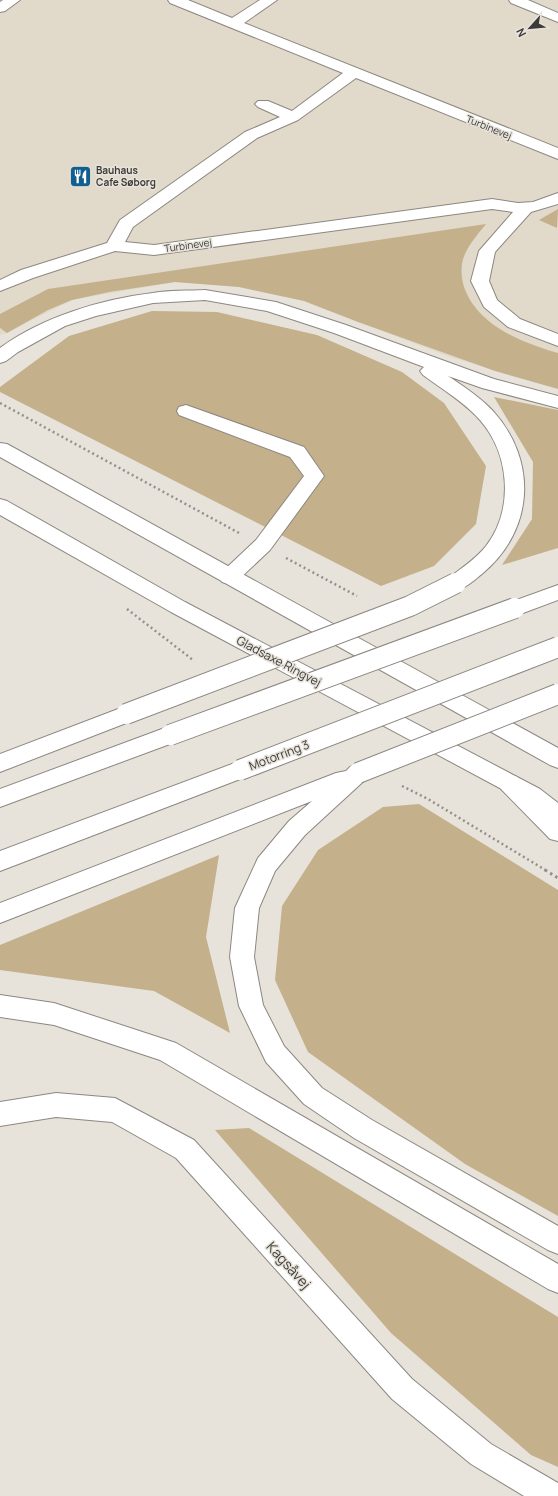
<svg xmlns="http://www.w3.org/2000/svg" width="558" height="1496" font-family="Manrope,sans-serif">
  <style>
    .built { fill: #e1d9ca }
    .green { fill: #c4b08b }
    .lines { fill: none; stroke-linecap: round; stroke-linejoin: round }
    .minor-casing { stroke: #8c8780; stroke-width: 2 }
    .major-casing { stroke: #8c8780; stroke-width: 2 }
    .highway-casing { stroke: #8c8780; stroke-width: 2 }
    .path-far1 { stroke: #94918c; stroke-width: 2.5; stroke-dasharray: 2 3; stroke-linecap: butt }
    .path { stroke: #94918c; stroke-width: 3; stroke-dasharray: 2.5 3.5; stroke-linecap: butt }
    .minor { fill: #fff; fill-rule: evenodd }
    .major { fill: #fff; fill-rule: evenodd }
    .highway { fill: #fff; fill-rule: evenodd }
    .highway-bridge-casing { stroke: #8c8780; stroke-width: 22; stroke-linecap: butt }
    .highway-bridge { stroke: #fff; stroke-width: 20 }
    .labels { text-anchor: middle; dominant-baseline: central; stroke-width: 3; stroke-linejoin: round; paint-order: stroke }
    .far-street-label { font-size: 10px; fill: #3d3b38; stroke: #e7e3db }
    .far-poi-label { font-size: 10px; font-weight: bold; fill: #3d3b38; stroke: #e7e3db; text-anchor: start }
    .street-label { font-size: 12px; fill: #3d3b38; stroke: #e7e3db }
    .near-street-label { font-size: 14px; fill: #3d3b38; stroke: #e7e3db }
  </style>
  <rect width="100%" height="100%" fill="#e7e3db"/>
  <!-- built -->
  <path class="built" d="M 0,0 L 558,0 L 558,388 L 450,357 L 304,301 L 239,287 L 175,282 L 72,300 L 7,333 L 0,335 Z"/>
  <!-- green -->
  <path class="green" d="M 558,209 L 557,228 L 539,220 Z
    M 486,224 C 478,234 470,243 465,254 C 460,264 461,277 464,287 C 478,326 521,342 558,353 L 558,389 L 495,371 L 358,322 L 304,301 L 239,287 L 175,282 L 109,292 L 72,300 L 48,310 L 7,333 L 0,328 L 0,314 L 48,289 Z
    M 152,311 L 217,312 L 317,335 L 402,372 L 444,403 L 486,466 L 476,524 L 434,566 L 381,586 L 0,392 L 0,387 L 69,336 Z
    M 494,397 L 558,410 L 558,548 L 502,565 L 532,519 L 533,462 Z
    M 419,804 L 558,890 L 558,1216 L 465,1164 L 308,1052 L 275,980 L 282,906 L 318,850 L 383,807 Z
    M 219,855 L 206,937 L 230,1033 L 154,991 L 0,970 L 0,945 Z
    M 249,1128 L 558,1317 L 558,1467 L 531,1455 L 391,1333 L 215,1130 Z"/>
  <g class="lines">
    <defs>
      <path id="minor" d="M 3,0 L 20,0 L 5,11 L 0,12 L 0,2 Z
        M 168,0 L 188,0 L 232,18 L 260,0 L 277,0 L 244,23 L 558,148 L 558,159 L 356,78 L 298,120 L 257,138 L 133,227 L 125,242 L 154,245 L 492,199 L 518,203 L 533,202 L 558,193 L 558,204 L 531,212 L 495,252 L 489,281 L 497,300 L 520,319 L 558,334 L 558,346 L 508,327 L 484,307 L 471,281 L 479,251 L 513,212 L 492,209 L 154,255 L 115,251 L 33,278 L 0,291 L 0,280 L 21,270 L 107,243 L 120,220 L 245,132 L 280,117 L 258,107 L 255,104 L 258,101 L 268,101 L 292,111 L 343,73 L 170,3 Z
        M 509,0 L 528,0 L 558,13 L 558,22 L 511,3 Z
        M 186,405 L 304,447 L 324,476 L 270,550 L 236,582 L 229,584 L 222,582 L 219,577 L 222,572 L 256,540 L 304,476 L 290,457 L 179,415 L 177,411 L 179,407 Z
        M 56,1093 L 115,1098 L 194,1140 L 412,1379 L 491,1444 L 558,1483 L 558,1496 L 524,1496 L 471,1464 L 392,1399 L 176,1158 L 112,1122 L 56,1117 L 0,1126 L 0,1102 Z"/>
      <path id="major" d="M 0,443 L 7,444 L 558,748 L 558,768 L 550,765 L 0,457 Z
        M 0,499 L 7,501 L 185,602 L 540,789 L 558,803 L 558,825 L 550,823 L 524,801 L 171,612 L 0,515 Z"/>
      <path id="highway" d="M 205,290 L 276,302 L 346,325 L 494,379 L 558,396 L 558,408 L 482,388 L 448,376 C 463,386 480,397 493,411 C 538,461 534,530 483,573 C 472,582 463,592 449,588 L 446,583 L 449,578 C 461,568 476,559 486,546 C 514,510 510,454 480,420 C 464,402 442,389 423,375 L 420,371 L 424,367 L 334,333 L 267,311 L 205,300 L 153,303 L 96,316 L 65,326 L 18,352 L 6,361 L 0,363 L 0,348 C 42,317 102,299 153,293 C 170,290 188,291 205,290 Z
        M 558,585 L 558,600 L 515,616 L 508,613 L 505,608 L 508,603 Z
        M 126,706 L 134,708 L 137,714 L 134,720 L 0,772 L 0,754 Z
        M 170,726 L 178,729 L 181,735 L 178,741 L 0,807 L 0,789 Z
        M 240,761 L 248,764 L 251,770 L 248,776 L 0,871 L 0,851 Z
        M 358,764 L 366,767 L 369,773 L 366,779 L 305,835 L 275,871 L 259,908 L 254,957 L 263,1005 L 284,1046 L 322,1088 L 372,1120 L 558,1226 L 558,1254 L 548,1250 L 354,1138 L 304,1104 L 266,1062 L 239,1006 L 230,957 L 235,908 L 258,858 L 289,821 L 312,801 L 0,923 L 0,903 L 336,773 L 346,771 L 350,767 Z
        M 509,774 L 517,777 L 558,817 L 558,841 L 550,839 L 501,789 L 498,783 L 501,777 Z
        M 0,995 L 54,1003 L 176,1043 L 558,1264 L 558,1293 L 548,1289 L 160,1060 L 54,1025 L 0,1017 Z"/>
    </defs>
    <!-- minor casing -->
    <use href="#minor" class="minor-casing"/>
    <!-- major casing -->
    <use href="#major" class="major-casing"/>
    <!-- highway casing -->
    <use href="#highway" class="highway-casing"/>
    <!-- path-far1 -->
    <path class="path-far1" d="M 0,403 L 239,533
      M 286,558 L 357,596
      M 127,609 L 193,660
      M 402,786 L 428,799 L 547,871"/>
    <!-- path -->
    <path class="path" d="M 545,870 L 558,878"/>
    <!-- minor -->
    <use href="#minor" class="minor"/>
    <!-- major -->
    <use href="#major" class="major"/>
    <!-- highway -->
    <use href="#highway" class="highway"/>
    <defs>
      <path id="highway-bridge" d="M 126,714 L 410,606 L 456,583
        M 170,735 L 515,608
        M 240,770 L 558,647
        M 358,773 L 558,694"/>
    </defs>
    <!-- highway-bridge casing -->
    <use href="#highway-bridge" class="highway-bridge-casing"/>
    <!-- highway-bridge -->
    <use href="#highway-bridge" class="highway-bridge"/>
  </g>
  <!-- icons -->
  <defs>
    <symbol id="restaurant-square" viewBox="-11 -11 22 22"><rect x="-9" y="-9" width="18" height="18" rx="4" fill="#115e91" stroke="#e7e3db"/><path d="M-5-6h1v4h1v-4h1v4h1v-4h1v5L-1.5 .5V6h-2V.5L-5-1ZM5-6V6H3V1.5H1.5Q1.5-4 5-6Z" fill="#fff"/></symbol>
  </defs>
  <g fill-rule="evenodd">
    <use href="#restaurant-square" x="68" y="164" width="25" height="25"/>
  </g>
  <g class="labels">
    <!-- far-street labels -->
    <g class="far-street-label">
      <text transform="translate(489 127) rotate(22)">Turbinevej</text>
      <text transform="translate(188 245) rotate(-8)">Turbinevej</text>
    </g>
    <!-- far-poi labels -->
    <g class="far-poi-label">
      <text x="96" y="170">Bauhaus<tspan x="96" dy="12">Cafe Søborg</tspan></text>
    </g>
    <!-- street labels -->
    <g class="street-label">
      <text transform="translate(279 661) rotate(28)">Gladsaxe Ringvej</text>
      <text transform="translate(279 755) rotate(-21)">Motorring 3</text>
    </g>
    <!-- near-street labels -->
    <g class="near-street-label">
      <text transform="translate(289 1265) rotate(48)">Kagsåvej</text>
    </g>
  </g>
  <!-- north arrow -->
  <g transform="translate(530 28) rotate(243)" stroke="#e7e3db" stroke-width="3" paint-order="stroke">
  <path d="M0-3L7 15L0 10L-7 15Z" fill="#3d3b38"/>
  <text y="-6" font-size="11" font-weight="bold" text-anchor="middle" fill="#3d3b38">N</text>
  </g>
</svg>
